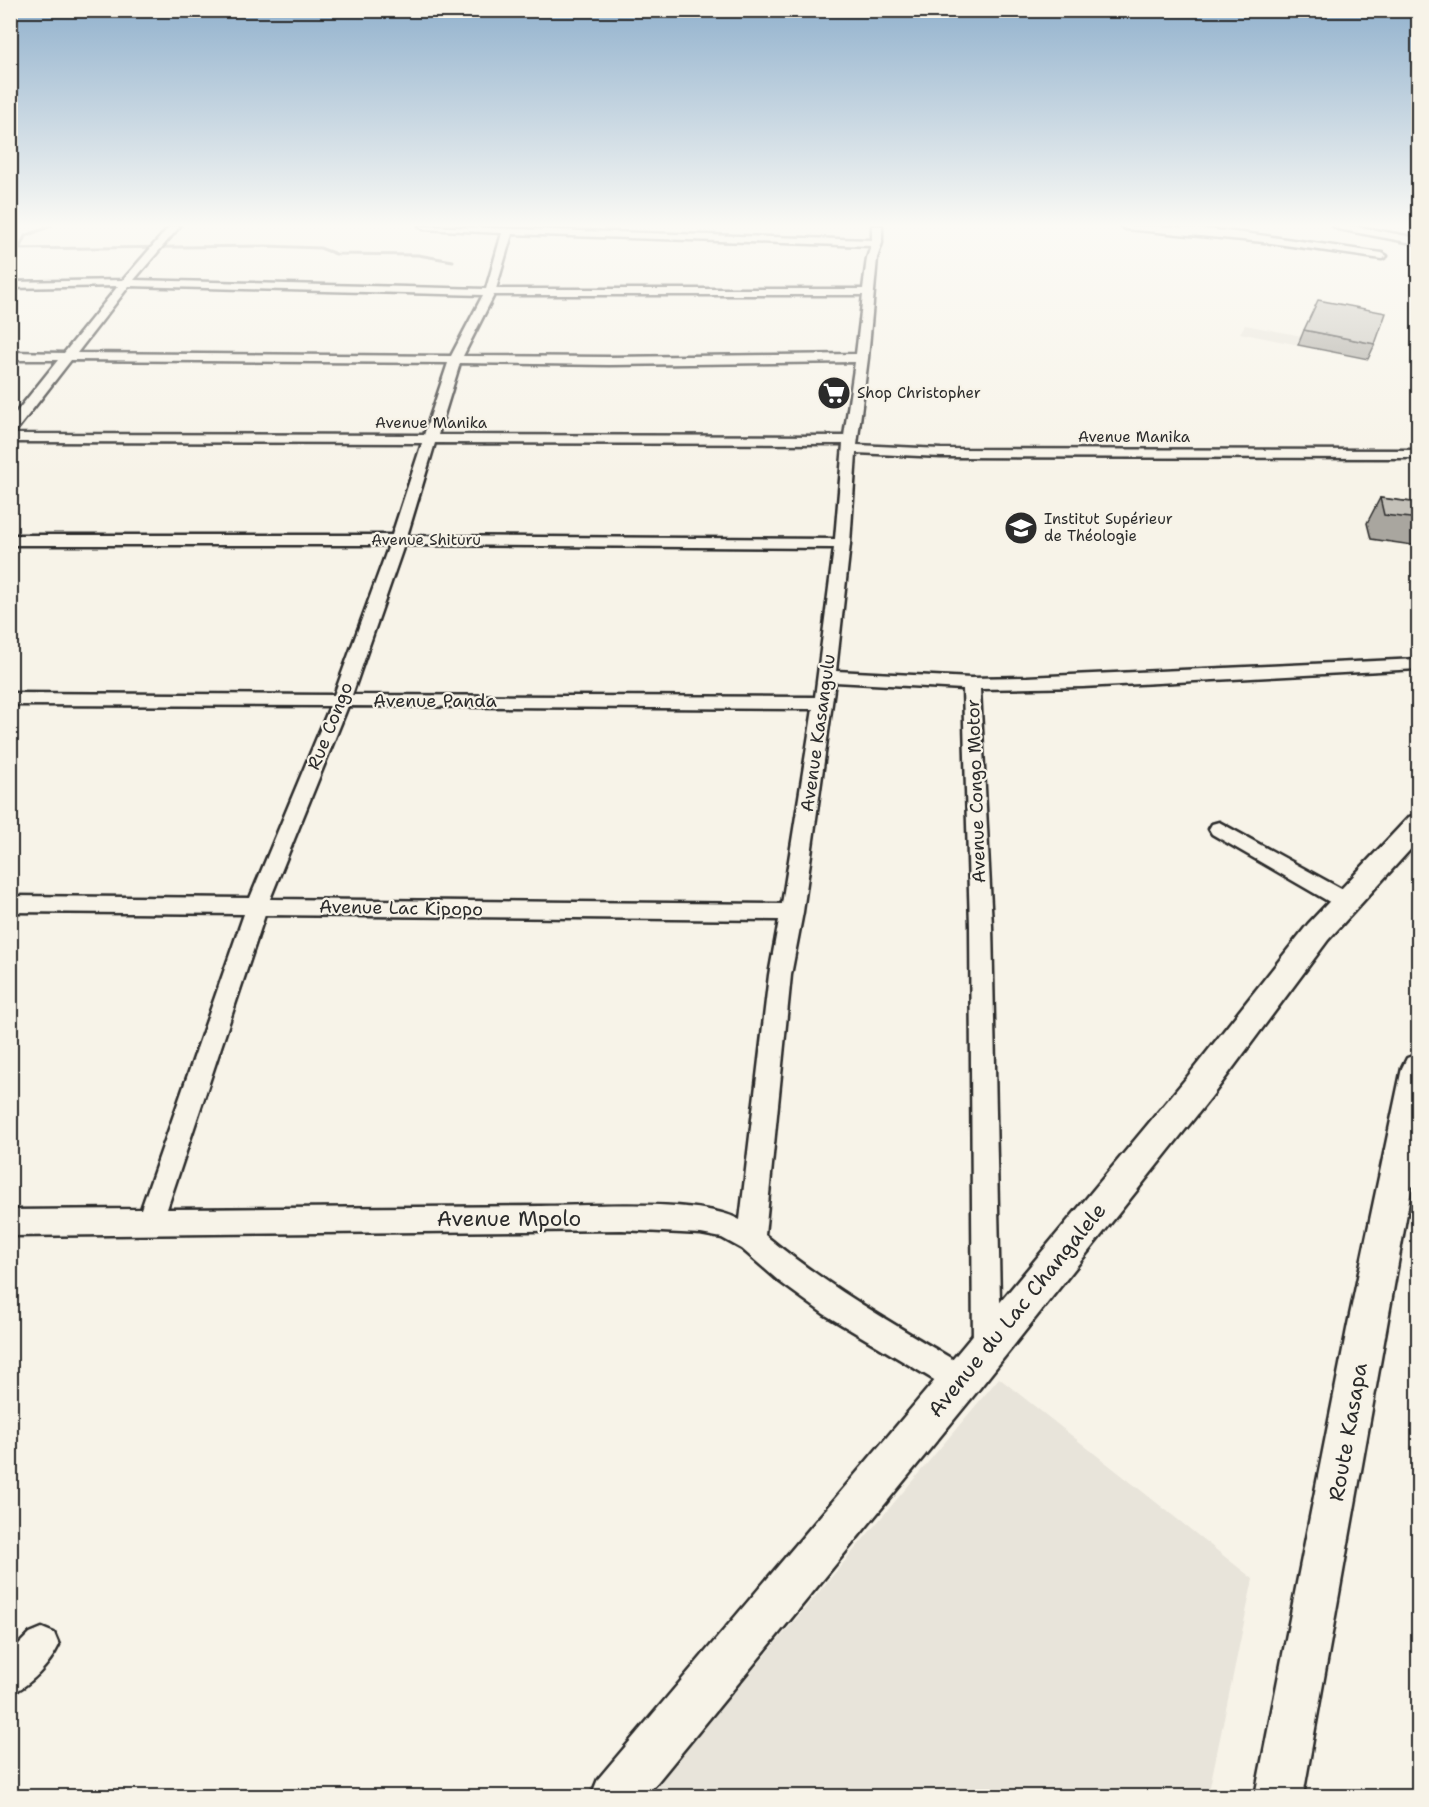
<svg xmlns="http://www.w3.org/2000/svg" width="1429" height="1807" font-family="'Shantell Sans',sans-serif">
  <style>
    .built { fill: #e8e4da }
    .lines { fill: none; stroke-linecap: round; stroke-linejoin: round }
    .stream { stroke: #7a7874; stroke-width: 3 }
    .street-casing { stroke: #2b2b2b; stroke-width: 5 }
    .secondary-casing { stroke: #2b2b2b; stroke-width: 5 }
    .street { fill: #f7f3e8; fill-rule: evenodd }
    .secondary { fill: #f7f3e8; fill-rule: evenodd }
    .wall { fill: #a9a69f; stroke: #2b2b2b; stroke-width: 1.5 }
    .building { fill: #c4c1b9; stroke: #2b2b2b; stroke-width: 1.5 }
    .labels { text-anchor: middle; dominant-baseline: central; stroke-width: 4.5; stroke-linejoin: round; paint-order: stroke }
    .far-poi-label { font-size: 15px; fill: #2b2b2b; stroke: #f7f3e8; text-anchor: start }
    .far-street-label { font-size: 15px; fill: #2b2b2b; stroke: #f7f3e8 }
    .street-label { font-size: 18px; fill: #2b2b2b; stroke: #f7f3e8 }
    .near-street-label { font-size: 21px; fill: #2b2b2b; stroke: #f7f3e8 }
  </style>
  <rect width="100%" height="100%" fill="#f7f3e8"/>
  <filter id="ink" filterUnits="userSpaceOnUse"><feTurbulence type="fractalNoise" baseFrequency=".0167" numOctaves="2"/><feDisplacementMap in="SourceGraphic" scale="12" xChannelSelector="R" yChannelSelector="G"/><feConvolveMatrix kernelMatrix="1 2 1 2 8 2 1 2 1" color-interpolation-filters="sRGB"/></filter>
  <g filter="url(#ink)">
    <!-- built -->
    <path class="built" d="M 1245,325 L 1302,336 L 1379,328 L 1368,359 L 1240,333 Z
      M 999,1378 L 1253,1579 L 1208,1796 L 647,1796 Z"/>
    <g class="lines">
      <!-- stream -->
      <path class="stream" d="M 10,249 L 267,246 L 320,248 L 336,254 L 418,255 L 453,261
        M 19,249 L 25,236 L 51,226"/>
      <defs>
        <path id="street" d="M 170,226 L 180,226 L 134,280 L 486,289 L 502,233 L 424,229 L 419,226 L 872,240 L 872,226 L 882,226 L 882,243 L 877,258 L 868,358 L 857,445 L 941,449 L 1418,450 L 1418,458 L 941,457 L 856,453 L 850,544 L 836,671 L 971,678 L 1027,677 L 1418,659 L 1418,669 L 1083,687 L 980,689 L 992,926 L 1001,1347 L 997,1357 L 987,1361 L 977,1357 L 973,1347 L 970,926 L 963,689 L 835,682 L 803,912 L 791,975 L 765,1235 C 829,1288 900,1328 971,1370 L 975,1380 L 971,1390 L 961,1394 L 951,1390 L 824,1314 L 780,1282 L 742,1249 L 722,1238 L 701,1234 L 622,1230 L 10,1236 L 10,1210 L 141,1209 L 244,914 L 10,912 L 10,896 L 250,898 L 330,706 L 10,705 L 10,693 L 334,695 L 389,545 L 10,545 L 10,535 L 392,535 L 422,443 L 10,442 L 10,434 L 424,435 L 448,363 L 71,360 L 15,432 L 10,433 L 10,420 L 58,360 L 10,360 L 10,352 L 64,353 L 118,286 L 10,288 L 10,282 L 123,280 ZM 512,234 L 871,246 L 867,258 L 863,289 L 496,289 ZM 129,286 L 483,295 L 451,356 L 77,353 ZM 494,295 L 863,295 L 856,354 L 609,357 L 463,356 ZM 855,362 L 844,436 L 438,435 L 460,363 L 609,365 ZM 435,443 L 843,444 L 835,539 L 407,536 ZM 404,545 L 834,548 L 815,697 L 352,695 ZM 348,706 L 813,709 L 782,904 L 270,899 ZM 265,915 L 779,920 L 769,975 L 740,1220 C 701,1198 589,1206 541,1206 C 417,1207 292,1208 167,1209 Z
          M 1121,226 C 1208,224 1296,241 1382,253 L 1387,256 L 1382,259 L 1264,242 L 1126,229 Z
          M 1333,226 L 1353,226 L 1418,238 L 1418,244 L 1338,229 Z
          M 1219,822 L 1354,896 L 1357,902 L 1354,908 L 1347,910 L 1340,908 L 1212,834 L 1209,829 L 1212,824 Z
          M 1398,1155 L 1418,1164 L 1418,1189 L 1389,1175 L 1385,1167 L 1389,1159 Z
          M 42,1628 L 54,1633 L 59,1645 C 50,1664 30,1686 10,1694 L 10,1653 L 30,1633 Z"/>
        <path id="secondary" d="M 1418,814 L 1418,841 L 1328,940 L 1212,1096 L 975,1394 L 646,1796 L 591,1796 L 598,1779 L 947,1366 L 1188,1076 L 1308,924 L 1409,817 Z
          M 1418,1054 L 1418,1151 L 1303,1796 L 1255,1796 L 1347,1329 L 1402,1068 L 1407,1058 Z"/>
      </defs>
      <!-- street casing -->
      <use href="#street" class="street-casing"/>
      <!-- secondary casing -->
      <use href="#secondary" class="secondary-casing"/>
      <!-- street -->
      <use href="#street" class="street"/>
      <!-- secondary -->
      <use href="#secondary" class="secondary"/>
    </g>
    <!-- wall -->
    <path class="wall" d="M 1304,330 L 1375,344 L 1368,359 L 1298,345 Z
      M 1380,498 L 1419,503 L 1419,546 L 1371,539 L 1367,523 Z"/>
    <!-- building -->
    <path class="building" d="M 1318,300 L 1386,313 L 1375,344 L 1304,330 Z
      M 1380,498 L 1419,503 L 1419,519 L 1384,515 Z"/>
  </g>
  <!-- sky -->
  <linearGradient id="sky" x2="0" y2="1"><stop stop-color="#91b1cd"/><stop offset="0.47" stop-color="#fbfaf5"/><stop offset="1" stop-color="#fbfaf5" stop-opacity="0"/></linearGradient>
  <rect width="1429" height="479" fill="url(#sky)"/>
  <!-- icons -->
  <defs>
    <symbol id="supermarket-disc" viewBox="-11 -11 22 22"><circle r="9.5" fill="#2b2b2b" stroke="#f7f3e8"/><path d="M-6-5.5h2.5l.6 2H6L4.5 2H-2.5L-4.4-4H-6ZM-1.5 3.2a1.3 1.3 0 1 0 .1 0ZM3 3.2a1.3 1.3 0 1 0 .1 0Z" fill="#fff"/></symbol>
    <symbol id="university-disc" viewBox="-11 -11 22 22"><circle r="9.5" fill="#2b2b2b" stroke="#f7f3e8"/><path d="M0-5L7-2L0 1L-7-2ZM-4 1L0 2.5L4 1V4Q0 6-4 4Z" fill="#fff"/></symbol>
  </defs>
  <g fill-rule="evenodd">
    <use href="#supermarket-disc" x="815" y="374" width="38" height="38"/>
    <use href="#university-disc" x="1002" y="509" width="38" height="38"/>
  </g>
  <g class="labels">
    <!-- far-poi labels -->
    <g class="far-poi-label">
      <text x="857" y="393">Shop Christopher</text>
      <text x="1044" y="519">Institut Supérieur<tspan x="1044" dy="17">de Théologie</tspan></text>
    </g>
    <!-- far-street labels -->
    <g class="far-street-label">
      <text x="431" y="423">Avenue Manika</text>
      <text x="1134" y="437">Avenue Manika</text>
      <text x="426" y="540">Avenue Shituru</text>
    </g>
    <!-- street labels -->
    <g class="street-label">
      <text x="435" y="701">Avenue Panda</text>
      <text transform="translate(330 726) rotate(-68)">Rue Congo</text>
      <text transform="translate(818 733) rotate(-82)">Avenue Kasangulu</text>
      <text transform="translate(976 791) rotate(-92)">Avenue Congo Motor</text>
      <text transform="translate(401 908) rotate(1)">Avenue Lac Kipopo</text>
    </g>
    <!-- near-street labels -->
    <g class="near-street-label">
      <text x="509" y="1219">Avenue Mpolo</text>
      <text transform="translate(1017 1310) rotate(-51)">Avenue du Lac Changalele</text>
      <text transform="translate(1348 1432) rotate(-80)">Route Kasapa</text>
    </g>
  </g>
  <!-- margin -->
  <rect width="1429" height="1807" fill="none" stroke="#f7f3e8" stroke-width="36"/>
  <rect x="18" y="18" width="1393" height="1771" fill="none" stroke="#2b2b2b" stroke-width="2" filter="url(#ink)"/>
</svg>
